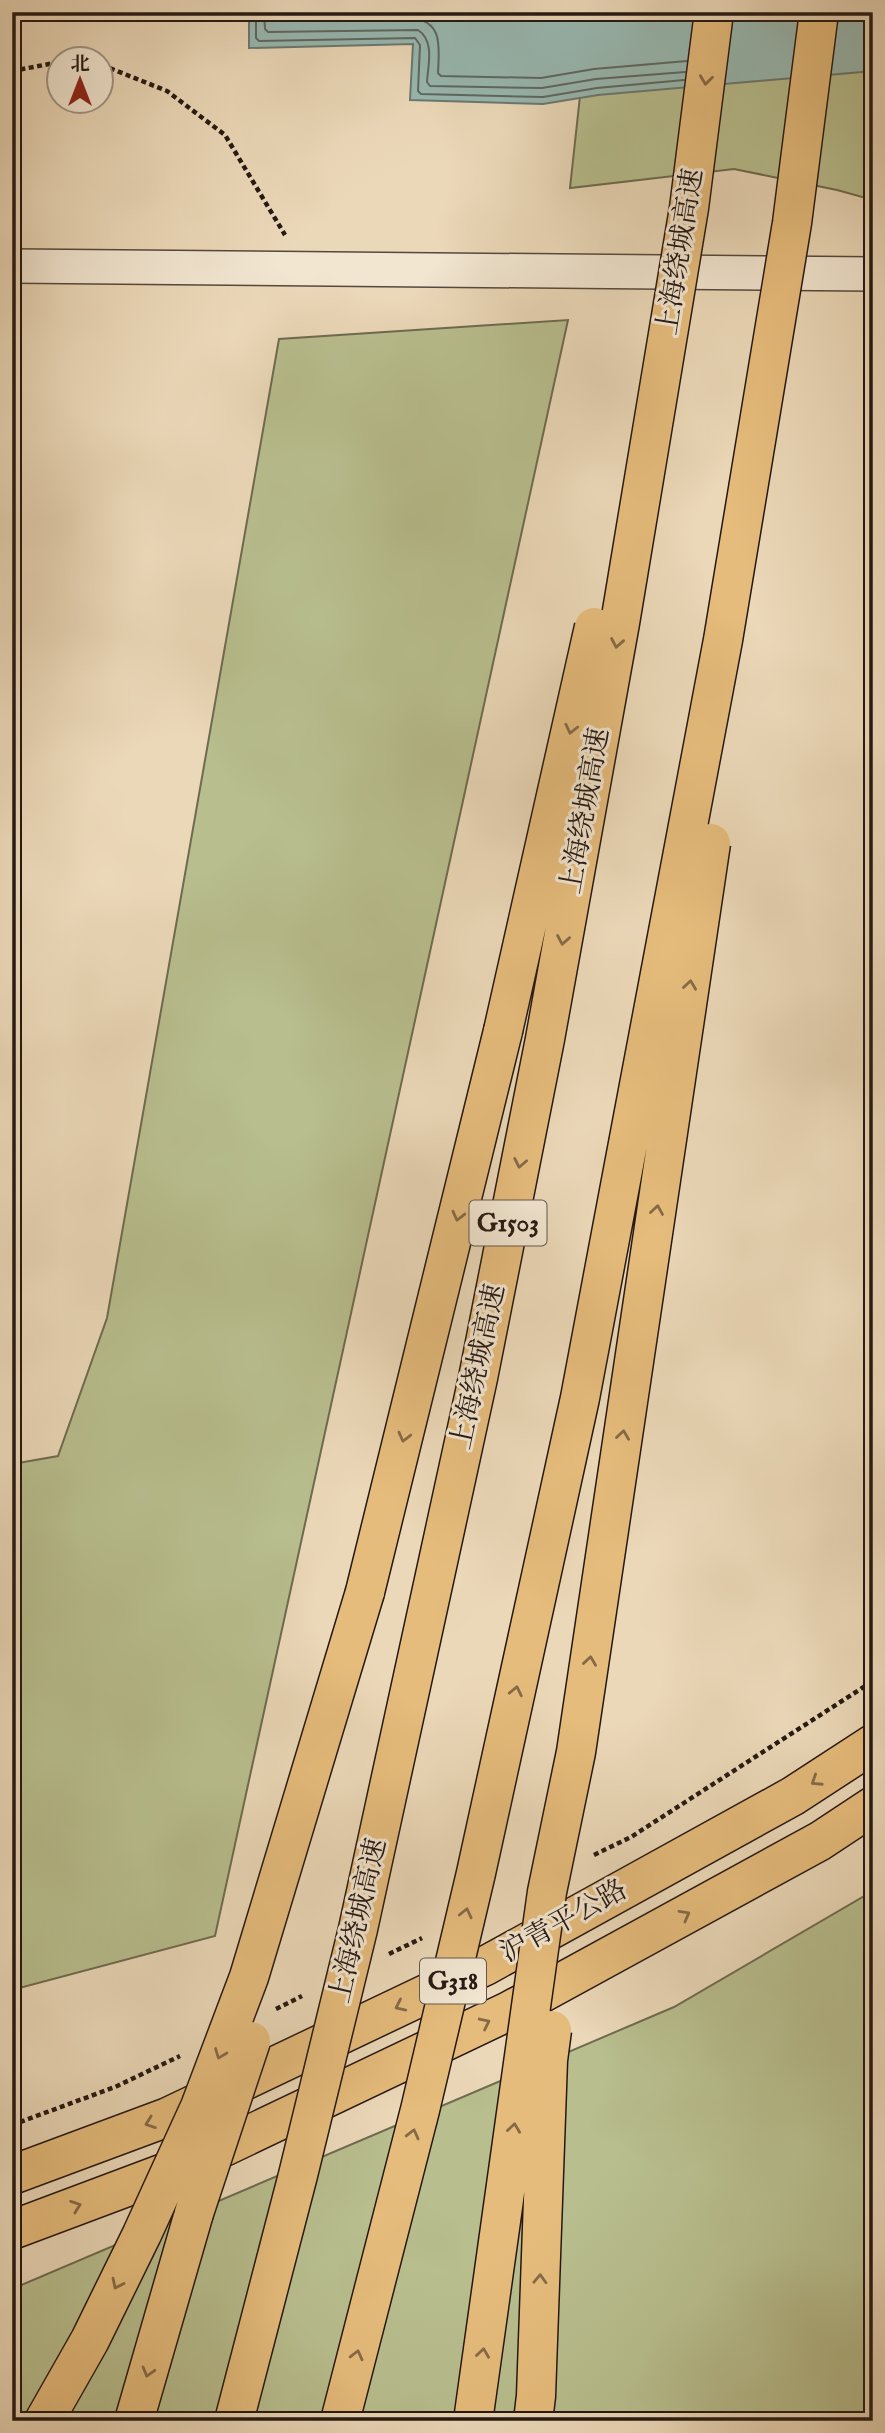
<svg xmlns="http://www.w3.org/2000/svg" width="885" height="2433" font-family="'IM FELL English','Noto Serif SC',serif">
  <style>
    .green { fill: #b8be8e; stroke: #6e6b50; stroke-width: 2 }
    .water { fill: #98b9b2; stroke: #6a7972; stroke-width: 2 }
    .lines { fill: none; stroke-linecap: round; stroke-linejoin: round }
    .shore { stroke: #5e6862; stroke-width: 2 }
    .minor-casing { stroke: #56483c; stroke-width: 36 }
    .trunk-casing { stroke: #251813; stroke-width: 41 }
    .motorway-casing { stroke: #251813; stroke-width: 41 }
    .path { stroke: #251813; stroke-width: 4.5; stroke-dasharray: 5 3.5; stroke-linecap: butt }
    .minor { stroke: #f2e6d1; stroke-width: 33 }
    .trunk { stroke: #e6bc7c; stroke-width: 38 }
    .motorway { stroke: #e6bc7c; stroke-width: 38 }
    .motorway-bridge-casing { stroke: #251813; stroke-width: 41; stroke-linecap: butt }
    .motorway-bridge { stroke: #e6bc7c; stroke-width: 38 }
    .oneway { stroke: #866a48 }
    .labels { text-anchor: middle; dominant-baseline: central; stroke-width: 6; stroke-linejoin: round; paint-order: stroke }
    .shield { fill: #f2e6d1; stroke: #62564c; stroke-width: 2 }
    .shield-label { font-size: 26px; font-weight: bold; fill: #251813 }
    .street-label { font-size: 28px; fill: #251813; stroke: #f2e6d1 }
  </style>
  <rect width="100%" height="100%" fill="#ebd8b8"/>
  <filter id="stains"><feTurbulence type="fractalNoise" baseFrequency=".00286" numOctaves="4"/><feColorMatrix values="0 0 0 0 .2 0 0 0 0 .09 0 0 0 0 .02 0 0 0 .5 -.17"/></filter>
  <radialGradient id="worn" r=".72"><stop offset=".6" stop-color="#630" stop-opacity="0"/><stop offset="1" stop-color="#630" stop-opacity=".3"/></radialGradient>
  <!-- green -->
  <path class="green" d="M 873,12 L 873,200 L 837,190 L 734,169 L 570,188 L 580,96 Z
    M 568,320 L 215,1936 L 12,1990 L 12,1464 L 58,1456 L 107,1318 L 279,339 Z
    M 873,1891 L 873,2421 L 12,2421 L 12,2289 L 674,2007 Z"/>
  <!-- water -->
  <path class="water" d="M 163,12 L 873,12 L 873,71 L 598,95 L 543,104 L 410,100 L 413,44 L 249,48 L 249,18 Z"/>
  <g class="lines">
    <!-- shore -->
    <path class="shore" d="M 253,12 L 256,18 L 256,38 L 259,41 L 415,38 L 420,45 L 418,91 L 421,94 L 543,97 L 597,88 L 684,80
      M 264,12 L 265,29 L 268,32 L 418,30 C 435,41 428,65 427,82 L 430,86 L 542,88 L 596,79 L 685,72
      M 275,12 L 276,19 L 279,21 L 411,18 C 444,21 439,48 438,73 L 441,76 L 541,78 L 594,69 L 687,61"/>
    <defs>
      <path id="minor" d="M 12,266 L 873,274"/>
      <path id="trunk" d="M 12,2175 L 168,2117 L 485,1966 L 793,1796 L 873,1744
        M 12,2230 L 188,2164 L 509,2011 L 820,1841 L 873,1806"/>
      <path id="motorway" d="M 365,1592 L 503,1031
        M 134,2421 L 194,2213"/>
    </defs>
    <!-- minor casing -->
    <use href="#minor" class="minor-casing"/>
    <!-- trunk casing -->
    <use href="#trunk" class="trunk-casing"/>
    <!-- motorway casing -->
    <use href="#motorway" class="motorway-casing"/>
    <!-- path -->
    <path class="path" d="M 72,60 L 82,58 L 87,60
      M 102,65 L 167,91 L 225,135 L 285,235
      M 12,71 L 60,62
      M 594,1855 L 631,1837 L 873,1681
      M 389,1954 L 422,1938
      M 276,2009 L 302,1996
      M 12,2125 L 115,2087 L 180,2056"/>
    <!-- minor -->
    <use href="#minor" class="minor"/>
    <!-- trunk -->
    <use href="#trunk" class="trunk"/>
    <!-- motorway -->
    <use href="#motorway" class="motorway"/>
    <defs>
      <path id="motorway-bridge" d="M 503,1031 L 594,627
        M 194,2213 L 251,2041
        M 44,2421 L 90,2340 L 142,2234 L 200,2107 L 249,1977 L 365,1592
        M 234,2421 L 298,2175 L 358,1929 L 478,1378 L 545,1039 L 620,623 L 689,208 L 714,12
        M 340,2421 L 420,2110 L 476,1873 L 580,1398 L 723,640 L 792,223 L 819,12
        M 473,2421 L 547,1892 L 576,1752 L 711,843
        M 533,2421 L 536,2396 L 548,2060 L 552,2030"/>
    </defs>
    <!-- motorway-bridge casing -->
    <use href="#motorway-bridge" class="motorway-bridge-casing"/>
    <!-- motorway-bridge -->
    <use href="#motorway-bridge" class="motorway-bridge"/>
  </g>
  <!-- one-way arrows -->
  <defs><path id="oneway-chevron" d="M-2-3.5L2.5 0L-2 3.5" fill="none" stroke-width="1.6" stroke-linecap="round" stroke-linejoin="round" transform="scale(1.75)"/></defs>
  <g class="oneway">
    <use href="#oneway-chevron" transform="translate(706 80) rotate(97)"/>
    <use href="#oneway-chevron" transform="translate(617 643) rotate(100)"/>
    <use href="#oneway-chevron" transform="translate(571 729) rotate(103)"/>
    <use href="#oneway-chevron" transform="translate(563 940) rotate(100)"/>
    <use href="#oneway-chevron" transform="translate(690 985) rotate(-82)"/>
    <use href="#oneway-chevron" transform="translate(520 1163) rotate(101)"/>
    <use href="#oneway-chevron" transform="translate(657 1210) rotate(-81)"/>
    <use href="#oneway-chevron" transform="translate(458 1216) rotate(104)"/>
    <use href="#oneway-chevron" transform="translate(623 1435) rotate(-82)"/>
    <use href="#oneway-chevron" transform="translate(404 1437) rotate(104)"/>
    <use href="#oneway-chevron" transform="translate(590 1661) rotate(-82)"/>
    <use href="#oneway-chevron" transform="translate(516 1691) rotate(-78)"/>
    <use href="#oneway-chevron" transform="translate(816 1781) rotate(147)"/>
    <use href="#oneway-chevron" transform="translate(466 1913) rotate(-77)"/>
    <use href="#oneway-chevron" transform="translate(685 1915) rotate(-29)"/>
    <use href="#oneway-chevron" transform="translate(400 2006) rotate(155)"/>
    <use href="#oneway-chevron" transform="translate(485 2023) rotate(-26)"/>
    <use href="#oneway-chevron" transform="translate(220 2054) rotate(111)"/>
    <use href="#oneway-chevron" transform="translate(150 2123) rotate(160)"/>
    <use href="#oneway-chevron" transform="translate(514 2128) rotate(-82)"/>
    <use href="#oneway-chevron" transform="translate(413 2134) rotate(-76)"/>
    <use href="#oneway-chevron" transform="translate(76 2206) rotate(-20)"/>
    <use href="#oneway-chevron" transform="translate(540 2279) rotate(-88)"/>
    <use href="#oneway-chevron" transform="translate(117 2284) rotate(116)"/>
    <use href="#oneway-chevron" transform="translate(483 2353) rotate(-82)"/>
    <use href="#oneway-chevron" transform="translate(357 2355) rotate(-76)"/>
    <use href="#oneway-chevron" transform="translate(148 2372) rotate(106)"/>
  </g>
  <g class="labels">
    <!-- shield labels -->
    <g class="shield">
      <rect x="469.5" y="1200.5" width="77" height="45" rx="5"/>
      <rect x="420" y="1958.5" width="66" height="45" rx="5"/>
    </g>
    <g class="shield-label">
      <text x="508" y="1223">G1503</text>
      <text x="453" y="1981">G318</text>
    </g>
    <!-- street labels -->
    <g class="street-label">
      <text transform="translate(681 252) rotate(-81)">上海绕城高速</text>
      <text transform="translate(586 811) rotate(-80)">上海绕城高速</text>
      <text transform="translate(479 1367) rotate(-78)">上海绕城高速</text>
      <text transform="translate(359 1921) rotate(-77)">上海绕城高速</text>
      <text transform="translate(564 1922) rotate(-29)">沪青平公路</text>
    </g>
  </g>
  <!-- margin -->
  <rect width="885" height="2433" fill="none" stroke="#ebd8b8" stroke-width="42"/>
  <rect x="14" y="14" width="857" height="2405" fill="none" stroke="#251813" stroke-width="3.5"/>
  <rect x="21" y="21" width="843" height="2391" fill="none" stroke="#251813" stroke-width="2"/>
  <!-- north arrow -->
  <g transform="translate(80 80)"><circle r="33" fill="#f2e6d1" stroke="#a09485" stroke-width="2"/>
  <path d="M0-5L12 26L0 18L-12 26Z" fill="#8f2418"/>
  <text y="-10" font-size="19" font-weight="bold" text-anchor="middle" fill="#251813">北</text>
  </g>
  <rect width="100%" height="100%" filter="url(#stains)"/>
  <rect width="100%" height="100%" fill="url(#worn)"/>
</svg>
